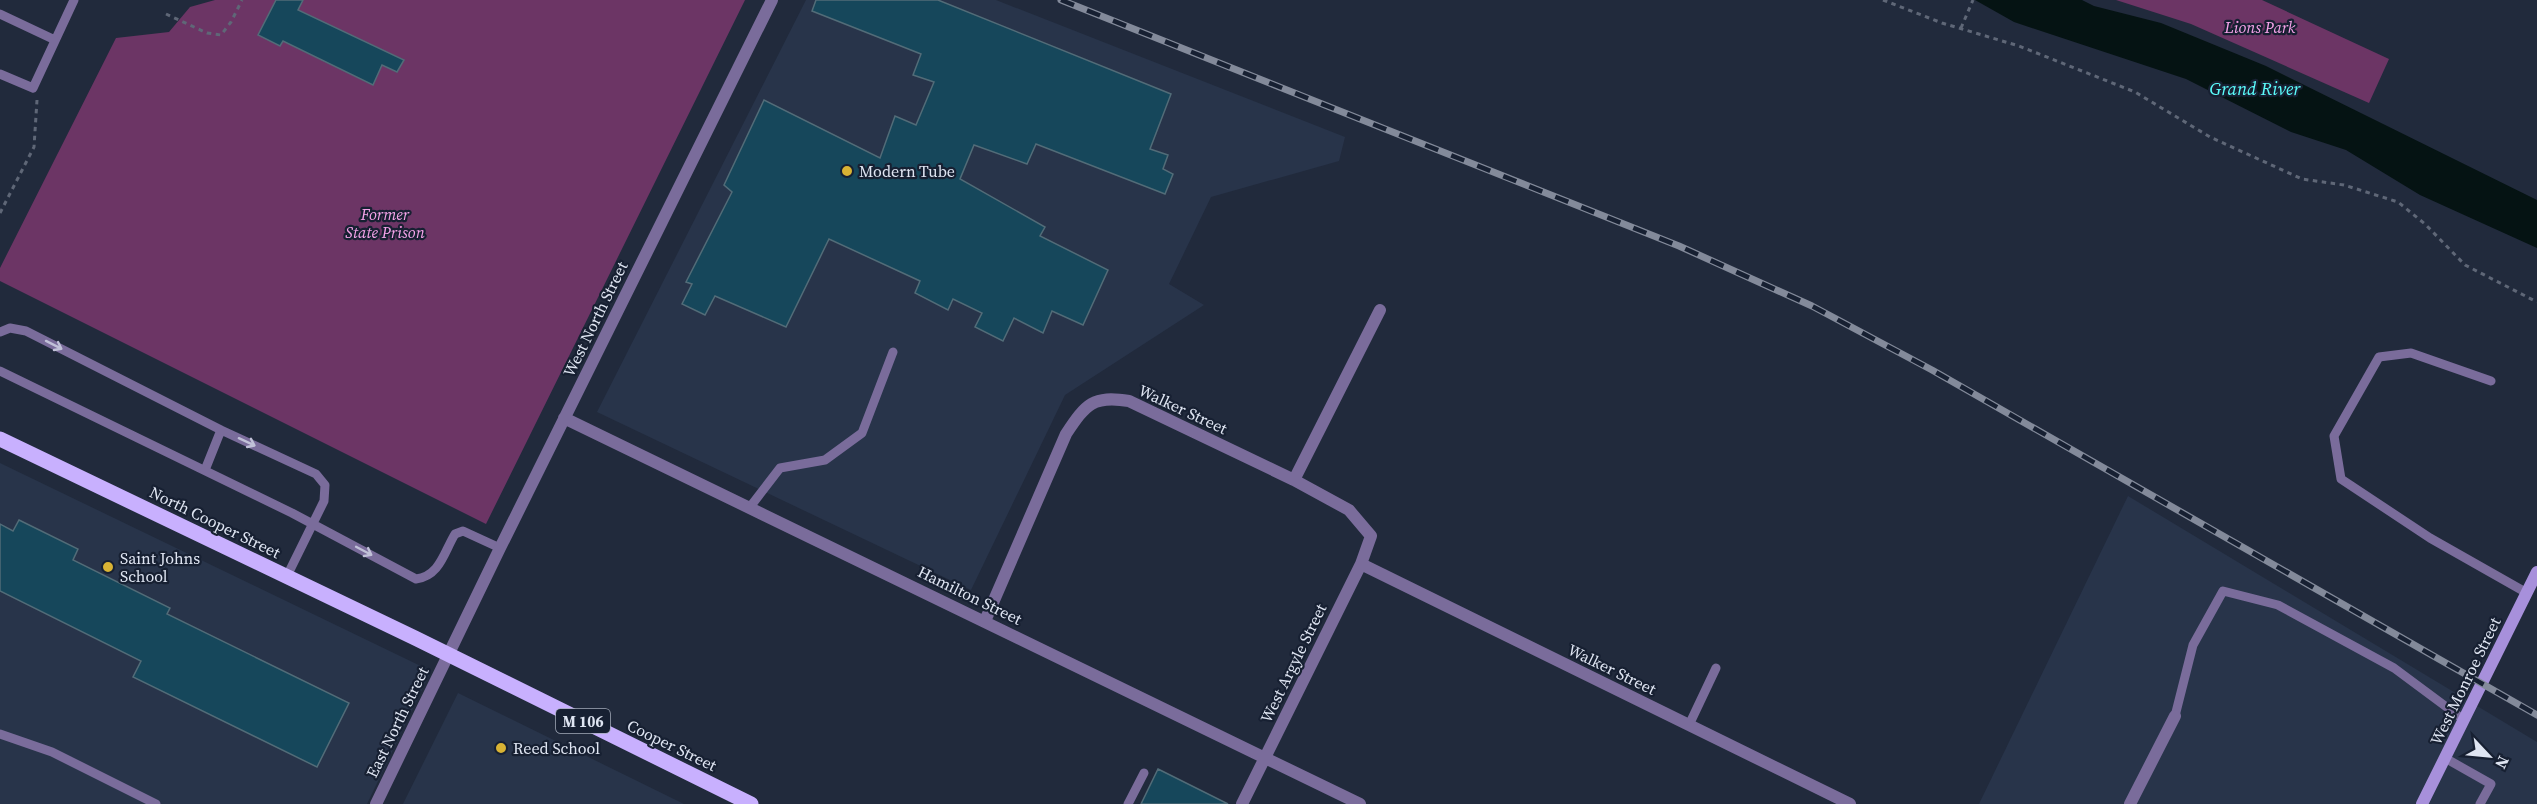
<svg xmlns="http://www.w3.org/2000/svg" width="2537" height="804" font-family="'Source Serif 4',serif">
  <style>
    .built { fill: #28344a }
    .green { fill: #6c3565 }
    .water { fill: #051313 }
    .building { fill: #16475b; stroke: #526c78; stroke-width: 1.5 }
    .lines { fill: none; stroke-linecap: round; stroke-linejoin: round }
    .path { stroke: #5f6777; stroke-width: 3; stroke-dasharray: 4.5 4.5; stroke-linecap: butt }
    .lane { stroke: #7a6c9b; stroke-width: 9 }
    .street { stroke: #7a6c9b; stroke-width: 12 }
    .secondary { stroke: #a790db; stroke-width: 12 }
    .primary { stroke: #c8b0fe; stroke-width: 15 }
    .rail-casing { stroke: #838a9a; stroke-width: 7 }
    .rail { stroke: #172032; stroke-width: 4.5; stroke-dasharray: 14; stroke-linecap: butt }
    .oneway { stroke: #c1c1d8 }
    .poi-dot { fill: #d9b334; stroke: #172032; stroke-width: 2 }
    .labels { text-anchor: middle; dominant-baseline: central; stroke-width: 4.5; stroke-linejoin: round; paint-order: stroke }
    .shield { fill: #172032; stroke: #a3aab8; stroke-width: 1.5 }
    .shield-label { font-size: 15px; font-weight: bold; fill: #dfe5f2 }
    .park-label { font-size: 16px; font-style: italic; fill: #f6a3ea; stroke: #172032 }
    .poi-label { font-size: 16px; fill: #dfe5f2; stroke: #172032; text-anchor: start }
    .street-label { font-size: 16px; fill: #dfe5f2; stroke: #172032 }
    .water-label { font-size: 18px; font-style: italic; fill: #5bfdfc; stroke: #172032 }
  </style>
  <rect width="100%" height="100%" fill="#212a3c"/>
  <!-- built -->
  <path class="built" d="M 806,0 L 996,0 L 1345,137 L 1339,161 L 1211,197 L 1169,284 L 1204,305 L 1065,395 L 971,590 L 597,412 Z
    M 0,463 L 431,671 L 367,804 L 0,804 Z
    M 2128,496 L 2537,742 L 2537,804 L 1979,804 Z
    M 458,693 L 684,804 L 403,804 Z"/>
  <!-- green -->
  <path class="green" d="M 215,0 L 745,0 L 486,524 L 0,281 L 0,268 L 116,38 L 169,32 L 190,7 Z
    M 2116,0 L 2262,0 L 2389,59 L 2369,103 L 2191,24 Z"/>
  <!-- water -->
  <path class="water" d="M 1975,0 L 2082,0 L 2094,6 L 2161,23 L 2266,66 L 2537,200 L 2537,248 L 2420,195 L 2346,150 L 2291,132 L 2186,79 L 2014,22 Z"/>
  <!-- building -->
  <path class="building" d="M 276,0 L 303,0 L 298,10 L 404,60 L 397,72 L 382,65 L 373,85 L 283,41 L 280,46 L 258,35 Z
    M 816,0 L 938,0 L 1171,94 L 1150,149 L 1168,155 L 1163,169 L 1173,174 L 1165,194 L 1036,144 L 1027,164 L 974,145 L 960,179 L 1045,227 L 1040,236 L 1108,270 L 1083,325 L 1052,311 L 1043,333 L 1014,318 L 1003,341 L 975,327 L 982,313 L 953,299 L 948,310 L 915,293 L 920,281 L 829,239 L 786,327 L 715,296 L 705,315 L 682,304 L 692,284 L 686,282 L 732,192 L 724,185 L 764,100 L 880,158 L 895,116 L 916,125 L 934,82 L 913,75 L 921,54 L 812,11 Z
    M 19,520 L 78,549 L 73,560 L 170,608 L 167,614 L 349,703 L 317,767 L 133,677 L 141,661 L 0,591 L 0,524 L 13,531 Z
    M 1158,769 L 1228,804 L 1141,804 Z"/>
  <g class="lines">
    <!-- path -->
    <path class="path" d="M 1883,0 L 1942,23 L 2019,46 L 2135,92 L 2210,137 L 2302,179 L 2344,185 L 2398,202 L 2425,224 L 2465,265 L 2537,302
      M 166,14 L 207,33 L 221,35 L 231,22 L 242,0
      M 1961,28 L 1973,0
      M 0,213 L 34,147 L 37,100"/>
    <!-- lane -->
    <path class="lane" d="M 0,14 L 55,40
      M 0,74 L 33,88 L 74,0
      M 0,332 L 10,328 L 26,331 L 221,430 L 316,474 L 325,485 L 324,501 L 287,576
      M 0,371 L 292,513 L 416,579 C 440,576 444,552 455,534 L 463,531 L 500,548
      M 2491,381 L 2411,353 L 2379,357 L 2334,436 L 2341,479 L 2430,538 L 2527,593
      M 205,470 L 221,430
      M 750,507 L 780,468 L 825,460 L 862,433 L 893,352
      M 2175,716 L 2193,645 L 2223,591 L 2278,605 L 2394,668 L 2464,720
      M 1689,725 L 1716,668
      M 0,734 L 52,752 L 156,804
      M 2445,758 L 2491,784 L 2480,804
      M 1128,804 L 1144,773"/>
    <!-- street -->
    <path class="street" d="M 564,418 L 1360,804
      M 1294,480 L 1380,310
      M 1361,564 L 1850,804
      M 985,621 L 1066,434 C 1086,404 1093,395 1129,401 L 1294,480 L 1349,510 L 1371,536 L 1361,564 L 1242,804
      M 376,804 L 500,548 L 772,0
      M 2130,804 L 2175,716"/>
    <!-- secondary -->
    <path class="secondary" d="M 2422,804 L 2537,572"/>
    <!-- primary -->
    <path class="primary" d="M 0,439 L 415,638 L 751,804"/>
    <defs>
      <path id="rail" d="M 1061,0 L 1679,246 L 1812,306 L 1932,370 L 2537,715"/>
    </defs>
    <!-- rail casing -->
    <use href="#rail" class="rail-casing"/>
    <!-- rail -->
    <use href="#rail" class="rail"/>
  </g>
  <!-- one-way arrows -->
  <defs><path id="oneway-shaft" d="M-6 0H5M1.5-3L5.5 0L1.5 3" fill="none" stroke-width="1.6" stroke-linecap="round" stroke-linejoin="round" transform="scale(1.5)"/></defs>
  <g class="oneway">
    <use href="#oneway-shaft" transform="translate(54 345) rotate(27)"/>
    <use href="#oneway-shaft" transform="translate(247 442) rotate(25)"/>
    <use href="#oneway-shaft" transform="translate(364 551) rotate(28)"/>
  </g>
  <!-- markers -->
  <g class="poi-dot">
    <circle cx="847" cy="171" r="6"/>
    <circle cx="108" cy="567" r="6"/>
    <circle cx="501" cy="748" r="6"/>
  </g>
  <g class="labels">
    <!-- shield labels -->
    <rect class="shield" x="556" y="709" width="54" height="24" rx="4.5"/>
    <g class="shield-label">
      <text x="583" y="721">M 106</text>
    </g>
    <!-- park labels -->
    <g class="park-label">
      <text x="2260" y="27">Lions Park</text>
      <text x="385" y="214">Former<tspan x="385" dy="18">State Prison</tspan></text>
    </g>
    <!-- poi labels -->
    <g class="poi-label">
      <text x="859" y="171">Modern Tube</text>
      <text x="120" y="558">Saint Johns<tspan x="120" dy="18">School</tspan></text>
      <text x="513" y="748">Reed School</text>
    </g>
    <!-- street labels -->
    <g class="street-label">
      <text transform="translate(595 319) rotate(-64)">West North Street</text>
      <text transform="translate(1183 409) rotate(25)">Walker Street</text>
      <text transform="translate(215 522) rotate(26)">North Cooper Street</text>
      <text transform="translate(970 595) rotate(26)">Hamilton Street</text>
      <text transform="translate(1293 663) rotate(-64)">West Argyle Street</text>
      <text transform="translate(1612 669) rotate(26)">Walker Street</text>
      <text transform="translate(2465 681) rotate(-64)">West Monroe Street</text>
      <text transform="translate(397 722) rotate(-64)">East North Street</text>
      <text transform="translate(672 745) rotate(26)">Cooper Street</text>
    </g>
    <!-- water labels -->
    <g class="water-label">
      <text x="2255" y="88">Grand River</text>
    </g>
  </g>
  <!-- north arrow -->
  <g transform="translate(2489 756) rotate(116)" stroke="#172032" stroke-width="4.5" paint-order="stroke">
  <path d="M0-4.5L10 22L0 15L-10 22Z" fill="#dfe5f2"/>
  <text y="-9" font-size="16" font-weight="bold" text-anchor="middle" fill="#dfe5f2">N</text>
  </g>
</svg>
